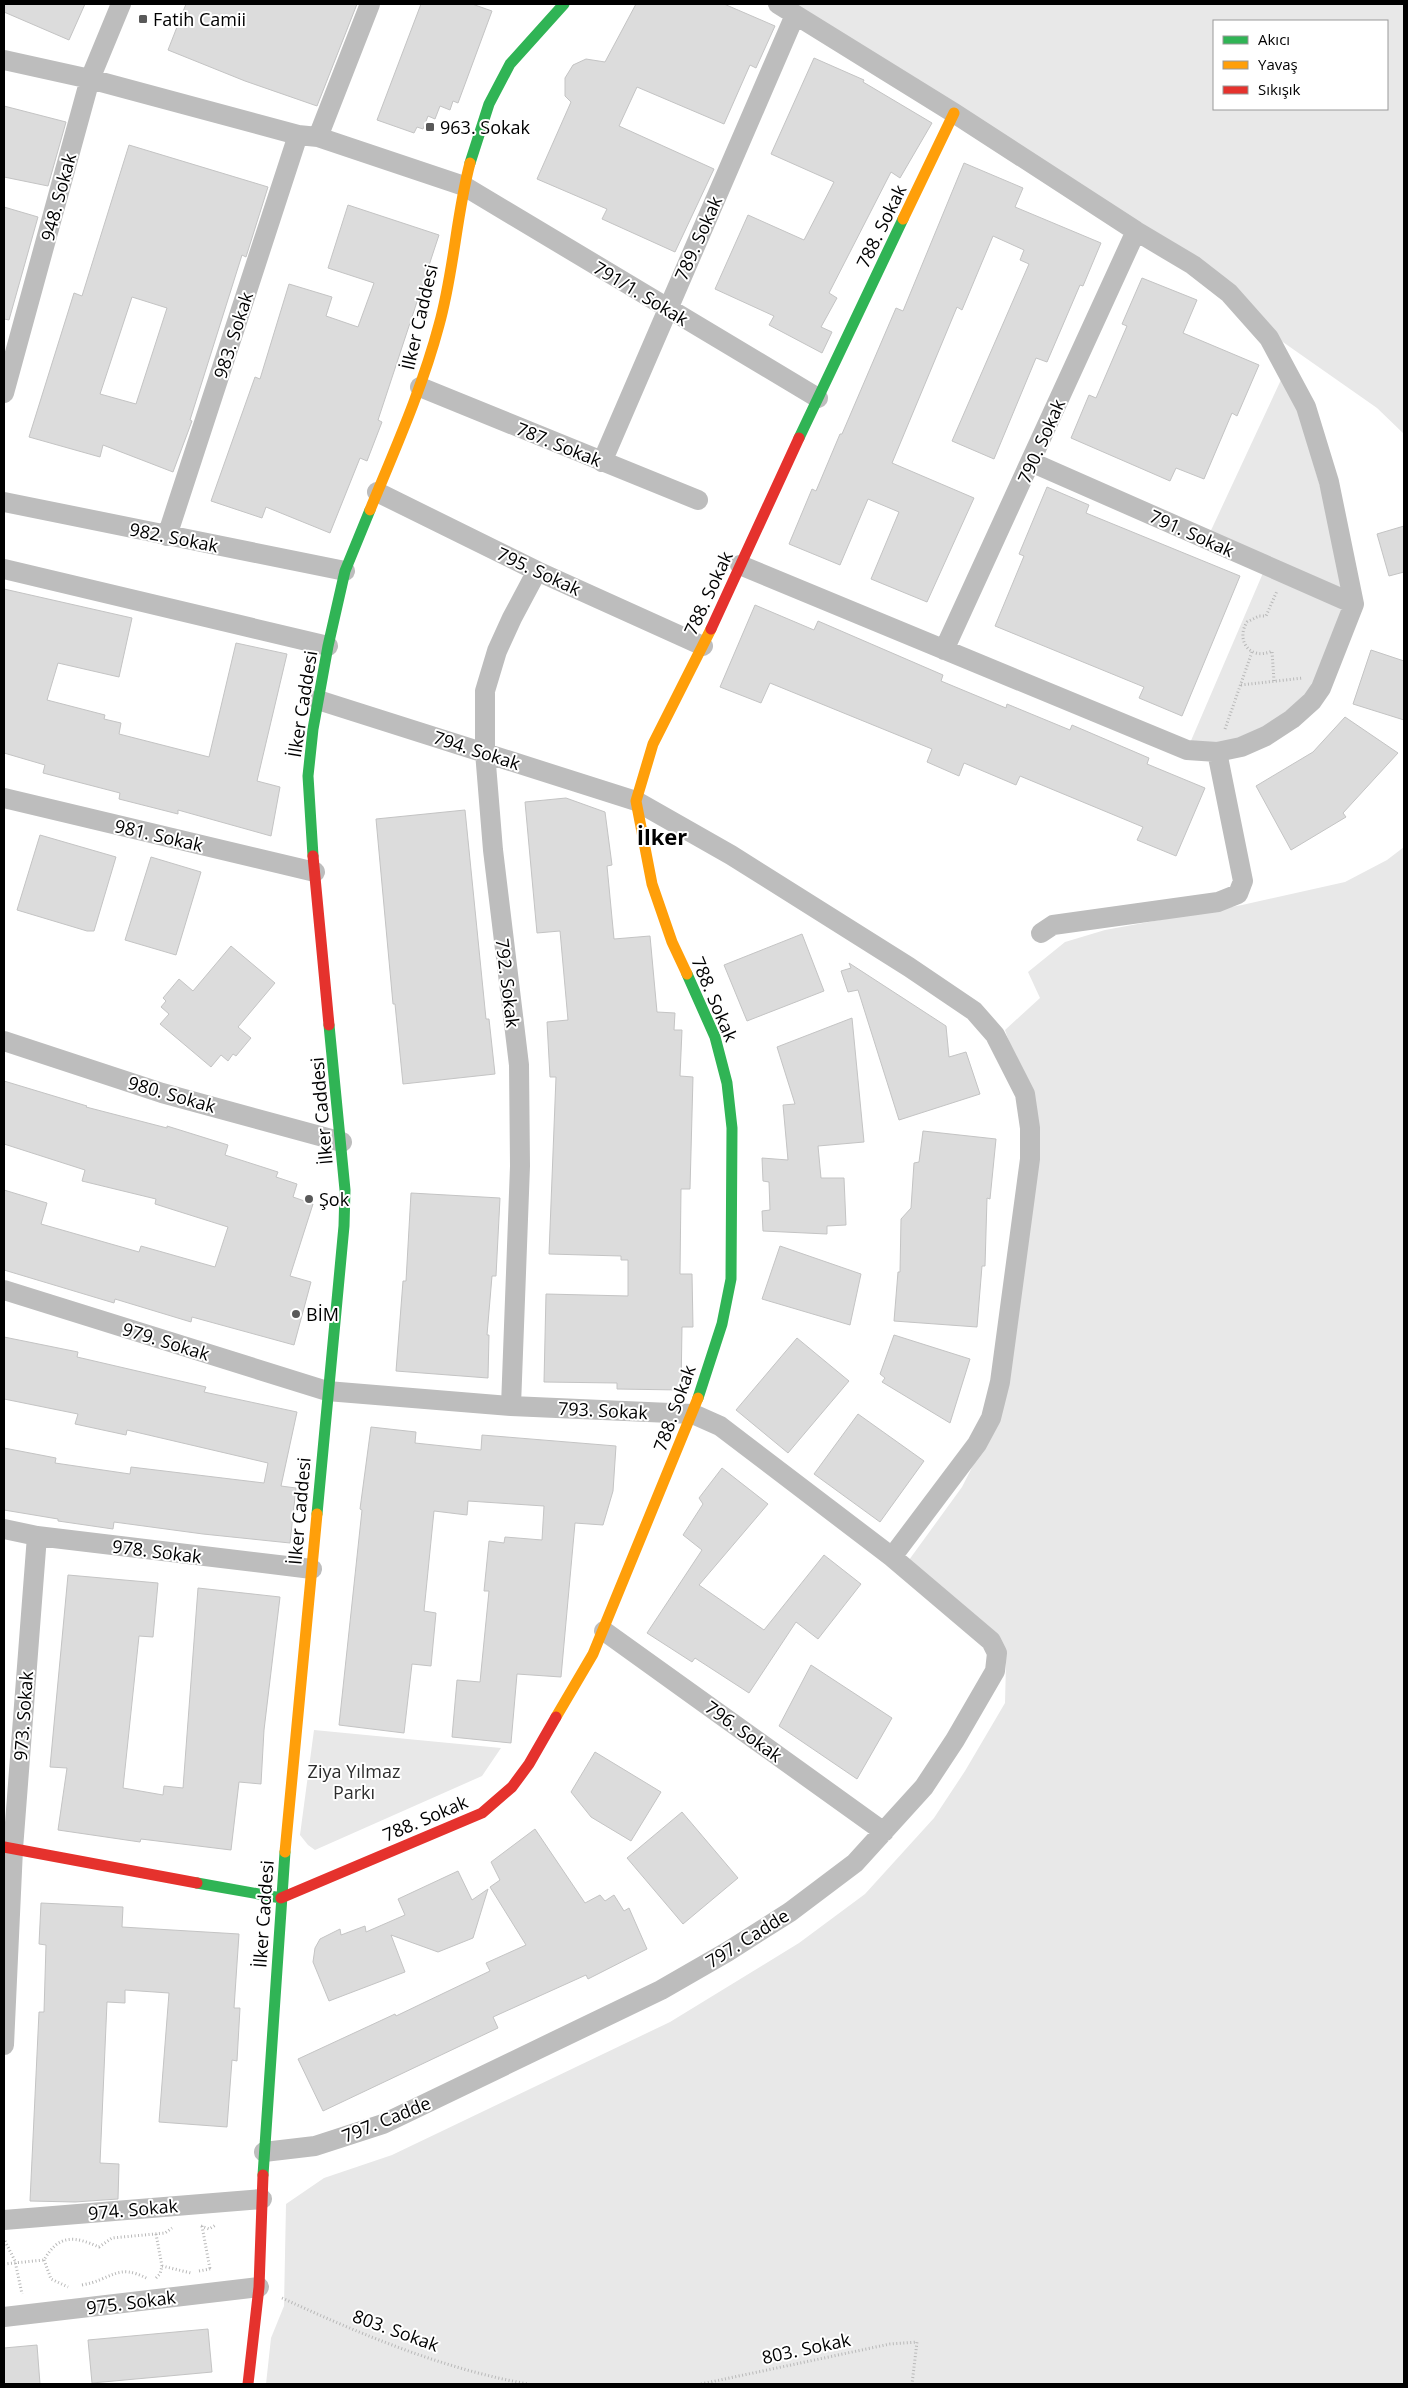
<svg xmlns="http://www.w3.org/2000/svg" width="1408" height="2388" font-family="'Open Sans',sans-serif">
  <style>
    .green { fill: #e8e8e8; fill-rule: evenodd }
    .building { fill: #dcdcdc; stroke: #c4c4c4; fill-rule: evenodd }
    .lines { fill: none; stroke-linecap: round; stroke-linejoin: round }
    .path { stroke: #b8b8b8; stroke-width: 3; stroke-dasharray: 1 2.5; stroke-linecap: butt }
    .street { stroke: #bdbdbd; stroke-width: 20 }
    .fast { stroke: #30b455; stroke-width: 11 }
    .slow { stroke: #ff9f0a; stroke-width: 11 }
    .jam { stroke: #e5322d; stroke-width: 11 }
    .poi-dot { fill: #595959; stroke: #fff; stroke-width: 2 }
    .labels { text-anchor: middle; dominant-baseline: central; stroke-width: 4; stroke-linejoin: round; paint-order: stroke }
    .poi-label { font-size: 18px; fill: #000; stroke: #fff; text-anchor: start }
    .street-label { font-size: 18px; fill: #000; stroke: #fff }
    .park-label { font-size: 18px; fill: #2d2d2d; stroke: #fff }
    .district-label { font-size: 22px; font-weight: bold; fill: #000; stroke: #fff }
  </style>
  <rect width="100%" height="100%" fill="#fff"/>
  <!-- green -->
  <path class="green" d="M 787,4 L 1404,4 L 1404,434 L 1377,408 L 1263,328 L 1222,283 ZM 1214,21 L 1387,21 L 1387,109 L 1214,109 Z
    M 1286,369 L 1354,604 L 1321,688 L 1266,736 L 1187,750 L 1266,566 L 1207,539 Z
    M 1404,847 L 1404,2384 L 266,2384 L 271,2338 L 284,2306 L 286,2204 L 324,2178 L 392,2155 L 670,2022 L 799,1943 L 865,1894 L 934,1818 L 965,1771 L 1005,1703 L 1006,1663 L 992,1638 L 901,1571 L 962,1487 L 984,1444 L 1037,1159 L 1015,1059 L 1005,1030 L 1040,998 L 1028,972 L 1065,942 L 1105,930 L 1242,905 L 1345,882 L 1387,860 Z
    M 314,1730 L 501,1748 L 482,1776 L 315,1850 L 308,1845 L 300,1835 Z"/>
  <!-- building -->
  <path class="building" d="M 4,4 L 85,4 L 69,40 L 4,12 Z
    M 186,4 L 357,4 L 317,106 L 245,81 L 168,50 Z
    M 421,4 L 472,4 L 492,11 L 458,103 L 453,101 L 450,110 L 440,106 L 435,119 L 428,116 L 423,129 L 417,127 L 414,133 L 377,120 Z
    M 636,4 L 724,4 L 775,26 L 756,68 L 750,65 L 724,124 L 637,87 L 619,126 L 714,169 L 675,252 L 602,219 L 607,209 L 537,179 L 571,102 L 565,96 L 565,78 L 573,65 L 586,59 L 605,62 Z
    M 814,58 L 864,80 L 863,82 L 932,123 L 900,178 L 891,172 L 829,293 L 837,298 L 821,327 L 832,332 L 822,353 L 769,325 L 774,316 L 715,289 L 748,215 L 804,240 L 834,182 L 771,154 Z
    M 4,106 L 66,122 L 48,186 L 4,177 Z
    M 129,145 L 268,187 L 246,257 L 242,255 L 190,420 L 192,421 L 173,472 L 103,445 L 100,457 L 29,437 L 74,293 L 82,296 ZM 132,297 L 167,308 L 136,404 L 100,394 Z
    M 964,163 L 1023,188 L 1015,207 L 1101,243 L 1083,286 L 1080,285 L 1047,362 L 1036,358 L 994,459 L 952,441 L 1029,264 L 1020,260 L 1024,250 L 993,236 L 962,310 L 957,307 L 892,463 L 974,498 L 927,602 L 871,579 L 899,512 L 868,499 L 840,565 L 789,544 L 812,489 L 816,491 L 840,434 L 842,434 L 896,308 L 903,311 Z
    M 348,205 L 439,235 L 378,420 L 382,422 L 367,461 L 360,458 L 330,533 L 266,507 L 262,518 L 211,501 L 255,377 L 260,379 L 289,284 L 332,297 L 326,316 L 358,327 L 374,283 L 328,268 Z
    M 4,207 L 38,217 L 9,320 L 4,319 Z
    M 1142,278 L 1197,300 L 1183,333 L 1259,365 L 1237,416 L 1232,413 L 1204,479 L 1176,468 L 1170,481 L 1071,438 L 1089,395 L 1096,398 L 1127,326 L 1122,324 Z
    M 1047,487 L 1089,505 L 1086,513 L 1240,576 L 1182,716 L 1139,698 L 1144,687 L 995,626 L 1024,556 L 1019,554 Z
    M 1404,526 L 1404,572 L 1389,576 L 1377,534 Z
    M 4,589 L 132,618 L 119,677 L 58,663 L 47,700 L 105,715 L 104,719 L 121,723 L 119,734 L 209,757 L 236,643 L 287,654 L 257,781 L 280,787 L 271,836 L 178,810 L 178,814 L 119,799 L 120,793 L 43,773 L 45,765 L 4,753 Z
    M 755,605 L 814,630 L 818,621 L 943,675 L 941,681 L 1006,708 L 1007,704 L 1070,730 L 1072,725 L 1149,758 L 1147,764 L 1205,788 L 1176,856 L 1137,840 L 1143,827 L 1020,776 L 1016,785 L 964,763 L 959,776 L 927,762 L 932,749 L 770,683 L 761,703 L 720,687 Z
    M 1371,650 L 1404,661 L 1404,720 L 1353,704 Z
    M 1345,717 L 1398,753 L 1343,813 L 1346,817 L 1291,850 L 1256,786 L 1313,752 Z
    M 566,798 L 605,812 L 612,865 L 607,866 L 614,939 L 650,936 L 657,1012 L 675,1013 L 674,1030 L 682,1030 L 680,1076 L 693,1077 L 690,1189 L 681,1189 L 680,1274 L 692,1274 L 693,1327 L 682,1327 L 681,1390 L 617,1389 L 617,1383 L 544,1382 L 546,1294 L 628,1296 L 628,1260 L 621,1260 L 621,1256 L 549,1254 L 556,1077 L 550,1077 L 547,1022 L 568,1020 L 560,931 L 537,933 L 525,802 Z
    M 465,810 L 486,1019 L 489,1019 L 495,1074 L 403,1084 L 395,1004 L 393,1004 L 376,819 Z
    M 40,835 L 116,857 L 94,931 L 87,931 L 17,910 Z
    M 151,857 L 201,872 L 176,955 L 125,940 Z
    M 802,934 L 824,991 L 747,1021 L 724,965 Z
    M 231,946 L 275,983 L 238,1027 L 251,1038 L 236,1056 L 233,1054 L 228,1061 L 221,1055 L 211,1067 L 160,1024 L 169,1014 L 161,1007 L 166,1001 L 163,998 L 179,979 L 193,991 Z
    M 849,963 L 946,1026 L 949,1057 L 966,1052 L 980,1094 L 899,1120 L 858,990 L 848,992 L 841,971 L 851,968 Z
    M 852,1018 L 864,1142 L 818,1146 L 821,1178 L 844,1178 L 846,1225 L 827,1226 L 827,1234 L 763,1231 L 762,1211 L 770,1210 L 769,1182 L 763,1181 L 762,1158 L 788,1160 L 783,1105 L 795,1104 L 777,1047 Z
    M 4,1081 L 87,1106 L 86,1107 L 167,1128 L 167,1126 L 228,1145 L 225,1155 L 278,1172 L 276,1177 L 297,1184 L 293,1197 L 313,1204 L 290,1276 L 311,1282 L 294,1345 L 192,1317 L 191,1322 L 115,1299 L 114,1303 L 4,1270 L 4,1190 L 47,1203 L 41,1224 L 139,1252 L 141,1246 L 215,1267 L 228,1227 L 155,1204 L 156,1199 L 82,1181 L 85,1170 L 4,1144 Z
    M 923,1131 L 996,1139 L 990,1199 L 987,1198 L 985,1266 L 982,1266 L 977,1327 L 894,1321 L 898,1272 L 900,1272 L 901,1219 L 911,1208 L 914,1163 L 919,1162 Z
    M 411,1193 L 500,1198 L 496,1276 L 492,1276 L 487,1335 L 489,1335 L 488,1378 L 396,1371 L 403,1281 L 406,1281 Z
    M 780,1246 L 861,1274 L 850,1325 L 762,1299 Z
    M 894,1335 L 970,1359 L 950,1423 L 882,1382 L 885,1378 L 880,1374 Z
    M 4,1337 L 78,1352 L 77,1357 L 206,1387 L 204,1392 L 297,1412 L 281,1486 L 296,1488 L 290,1543 L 203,1534 L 114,1522 L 113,1529 L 58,1521 L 58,1519 L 4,1510 L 4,1448 L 56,1458 L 55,1463 L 130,1474 L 131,1467 L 264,1483 L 268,1463 L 127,1430 L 126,1435 L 75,1424 L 78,1414 L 4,1399 Z
    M 797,1338 L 849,1381 L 788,1453 L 736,1410 Z
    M 858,1414 L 924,1461 L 880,1522 L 814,1474 Z
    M 371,1427 L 416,1432 L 415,1443 L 481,1450 L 482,1435 L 616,1446 L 613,1491 L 603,1525 L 575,1523 L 561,1677 L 517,1674 L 511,1743 L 452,1737 L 457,1680 L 480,1682 L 489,1591 L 484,1591 L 489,1541 L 504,1543 L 505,1537 L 542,1540 L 544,1506 L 468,1501 L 467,1515 L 434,1511 L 424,1611 L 436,1613 L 431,1666 L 412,1664 L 404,1733 L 339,1725 L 362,1510 L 360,1509 Z
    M 722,1468 L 768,1504 L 699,1585 L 764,1630 L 824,1555 L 861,1584 L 818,1639 L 796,1622 L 749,1693 L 695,1658 L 692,1662 L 647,1633 L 702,1550 L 683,1535 L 703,1504 L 699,1498 Z
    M 68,1575 L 158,1583 L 153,1637 L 139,1636 L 123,1788 L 163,1795 L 164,1786 L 183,1788 L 198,1588 L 280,1597 L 264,1730 L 261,1784 L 239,1782 L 231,1850 L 141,1839 L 140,1842 L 58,1830 L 67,1768 L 50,1767 Z
    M 811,1665 L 892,1718 L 857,1779 L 779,1726 Z
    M 595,1752 L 661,1792 L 631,1841 L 591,1817 L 571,1792 Z
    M 682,1812 L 738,1878 L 683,1924 L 627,1858 Z
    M 535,1829 L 585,1903 L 600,1895 L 605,1901 L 614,1895 L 624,1911 L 629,1908 L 647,1949 L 588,1979 L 586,1975 L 493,2017 L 498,2028 L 323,2111 L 298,2059 L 395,2014 L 396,2016 L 490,1971 L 486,1963 L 526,1945 L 490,1887 L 500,1880 L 491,1862 Z
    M 458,1871 L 472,1900 L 488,1889 L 473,1938 L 438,1952 L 391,1935 L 405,1972 L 329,2001 L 313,1962 L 315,1948 L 320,1939 L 340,1929 L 341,1935 L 365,1926 L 366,1932 L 405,1915 L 398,1899 Z
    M 41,1903 L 123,1907 L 122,1927 L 239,1934 L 234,2008 L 240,2008 L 237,2061 L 232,2060 L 227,2127 L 159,2122 L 169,1993 L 125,1990 L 125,2003 L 107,2002 L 100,2163 L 119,2164 L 118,2199 L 75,2202 L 30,2201 L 39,2012 L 44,2012 L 46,1945 L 39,1944 Z
    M 208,2329 L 212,2372 L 92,2383 L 88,2340 Z
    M 37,2345 L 40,2384 L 4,2384 L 4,2348 Z"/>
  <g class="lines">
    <!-- path -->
    <path class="path" d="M 1274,681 L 1272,651 C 1251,661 1235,641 1247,622 L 1259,616 L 1266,616 L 1277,591
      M 1241,685 L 1303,678
      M 1225,729 L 1252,652
      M 201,2226 L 209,2229 L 216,2225
      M 202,2226 L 210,2269
      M 156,2234 L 162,2266
      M 5,2241 L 15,2261 L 22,2294
      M 44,2260 L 51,2279 L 68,2287
      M 4,2264 L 44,2260 C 59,2234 74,2236 99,2247 L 112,2238 L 165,2233 L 172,2228
      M 199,2271 L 210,2269 L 212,2271
      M 156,2278 L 160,2274 L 162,2266 L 191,2273
      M 82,2285 C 112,2280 117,2262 148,2279
      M 282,2298 C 360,2334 443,2369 528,2384
      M 701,2384 L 890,2344 L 917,2342 L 912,2384"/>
    <!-- street -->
    <path class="street" d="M 4,60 L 90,79 L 298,135 L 318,137 L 464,186 L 818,398
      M 318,137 L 370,4
      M 420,387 L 698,500
      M 4,393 L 90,79 L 121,4
      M 602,462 L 795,15
      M 1031,462 L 1354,604
      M 377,492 L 537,571 L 703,646
      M 4,502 L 345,571
      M 167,536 L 298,135
      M 740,565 L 1187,750 L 1217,752 L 1241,747 L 1266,736 L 1292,719 L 1312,701 L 1321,688 L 1354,604 L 1329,482 L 1306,407 L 1269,338 L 1229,293 L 1193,265 L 1136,231 L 954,113 L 778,4
      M 4,569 L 328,646
      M 944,650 L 1136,231
      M 318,700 L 636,801 L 731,855 L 909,967 L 974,1011 L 995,1035 L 1025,1094 L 1030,1128 L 1030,1159 L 1000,1382 L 991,1418 L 977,1444 L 892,1557
      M 4,798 L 315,872
      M 1041,933 L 1053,925 L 1218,902 L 1238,894 L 1243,881 L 1217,752
      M 4,1041 L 162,1093 L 342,1142
      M 4,1290 L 327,1391 L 511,1406 L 693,1414 L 720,1426 L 892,1557 L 991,1641 L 997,1653 L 995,1671 L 955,1740 L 924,1787 L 855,1863 L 790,1912 L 727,1952 L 661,1990 L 383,2124 L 315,2146 L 264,2152
      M 511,1406 L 520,1166 L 519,1065 L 493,850 L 485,752 L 485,691 L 497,651 L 512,618 L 537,571
      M 4,1529 L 37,1536 L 312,1569
      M 604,1631 L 884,1832
      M 4,2045 L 13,1849 L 37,1536
      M 4,2220 L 262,2199
      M 4,2317 L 259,2287"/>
    <!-- fast -->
    <path class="fast" d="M 470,163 L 489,104 L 510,64 L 564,4
      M 799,438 L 903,219
      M 313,856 L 308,776 L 313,729 L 328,646 L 345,571 L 370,510
      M 687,974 L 715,1037 L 727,1083 L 732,1128 L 731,1279 L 722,1324 L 698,1398
      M 317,1514 L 344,1226 L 345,1190 L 329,1025
      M 197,1883 L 281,1898
      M 263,2175 L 285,1852"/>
    <!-- slow -->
    <path class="slow" d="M 903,219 L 954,113
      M 370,510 C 395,449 422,389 439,325 C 454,272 456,216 470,163
      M 687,974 L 672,942 L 652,884 L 636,801 L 653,744 L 711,629
      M 556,1717 L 593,1654 L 698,1398
      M 285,1852 L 317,1514"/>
    <!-- jam -->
    <path class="jam" d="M 711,629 L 799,438
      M 313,856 L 329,1025
      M 4,1847 L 197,1883
      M 281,1898 L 482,1813 L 512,1787 L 529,1764 L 556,1717
      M 248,2384 L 259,2287 L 263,2175"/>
  </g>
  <!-- markers -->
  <g class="poi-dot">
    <rect x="138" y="14" width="10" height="10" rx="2.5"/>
    <rect x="425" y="122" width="10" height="10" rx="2.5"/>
    <circle cx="309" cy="1199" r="5"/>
    <circle cx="296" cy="1314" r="5"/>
  </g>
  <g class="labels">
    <!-- poi labels -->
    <g class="poi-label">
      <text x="153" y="19">Fatih Camii</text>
      <text x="440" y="127">963. Sokak</text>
      <text x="319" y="1199">Şok</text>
      <text x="306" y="1314">BİM</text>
    </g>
    <!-- street labels -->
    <g class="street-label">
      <text transform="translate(58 197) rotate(-75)">948. Sokak</text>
      <text transform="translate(881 226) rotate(-64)">788. Sokak</text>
      <text transform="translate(698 238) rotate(-66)">789. Sokak</text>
      <text transform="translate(641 293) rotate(31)">791/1. Sokak</text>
      <text transform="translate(419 317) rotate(-77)">İlker Caddesi</text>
      <text transform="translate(233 335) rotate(-72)">983. Sokak</text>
      <text transform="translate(1041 441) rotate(-66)">790. Sokak</text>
      <text transform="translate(559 444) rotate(22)">787. Sokak</text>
      <text transform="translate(1192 533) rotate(24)">791. Sokak</text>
      <text transform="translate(174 537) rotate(11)">982. Sokak</text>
      <text transform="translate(539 571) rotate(25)">795. Sokak</text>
      <text transform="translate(708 593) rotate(-65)">788. Sokak</text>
      <text transform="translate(302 704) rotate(-81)">İlker Caddesi</text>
      <text transform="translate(477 750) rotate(18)">794. Sokak</text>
      <text transform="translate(159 835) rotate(13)">981. Sokak</text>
      <text transform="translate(508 983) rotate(83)">792. Sokak</text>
      <text transform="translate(715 999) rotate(67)">788. Sokak</text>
      <text transform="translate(172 1094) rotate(16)">980. Sokak</text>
      <text transform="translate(321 1111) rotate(-95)">İlker Caddesi</text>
      <text transform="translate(166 1341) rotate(17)">979. Sokak</text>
      <text transform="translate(674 1408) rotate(-70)">788. Sokak</text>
      <text transform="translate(603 1410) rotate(3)">793. Sokak</text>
      <text transform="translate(299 1511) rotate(-85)">İlker Caddesi</text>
      <text transform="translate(157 1551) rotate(7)">978. Sokak</text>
      <text transform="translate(23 1716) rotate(-86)">973. Sokak</text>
      <text transform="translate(744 1731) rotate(36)">796. Sokak</text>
      <text transform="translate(425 1818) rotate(-23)">788. Sokak</text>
      <text transform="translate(263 1914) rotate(-86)">İlker Caddesi</text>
      <text transform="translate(747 1938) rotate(-32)">797. Cadde</text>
      <text transform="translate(386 2119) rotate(-22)">797. Cadde</text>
      <text transform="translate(133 2209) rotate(-5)">974. Sokak</text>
      <text transform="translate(131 2302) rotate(-7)">975. Sokak</text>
      <text transform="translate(396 2330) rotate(20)">803. Sokak</text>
      <text transform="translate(806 2348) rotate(-12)">803. Sokak</text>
    </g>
    <!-- park labels -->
    <g class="park-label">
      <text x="354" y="1771">Ziya Yılmaz<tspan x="354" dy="21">Parkı</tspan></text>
    </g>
    <!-- district labels -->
    <g class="district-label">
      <text x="662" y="836">İlker</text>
    </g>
  </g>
  <!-- border -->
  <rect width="1408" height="2388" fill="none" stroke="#000000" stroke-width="10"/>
  <!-- legend -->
  <rect x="1213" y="20" width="175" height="90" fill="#ffffff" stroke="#999999"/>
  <rect x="1223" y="36" width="25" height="8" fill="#30b455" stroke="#999999"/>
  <text x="1258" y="45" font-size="15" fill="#000000">Akıcı</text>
  <rect x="1223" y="61" width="25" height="8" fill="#ff9f0a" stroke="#999999"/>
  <text x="1258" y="70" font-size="15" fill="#000000">Yavaş</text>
  <rect x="1223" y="86" width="25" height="8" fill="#e5322d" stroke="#999999"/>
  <text x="1258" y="95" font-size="15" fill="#000000">Sıkışık</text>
</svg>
